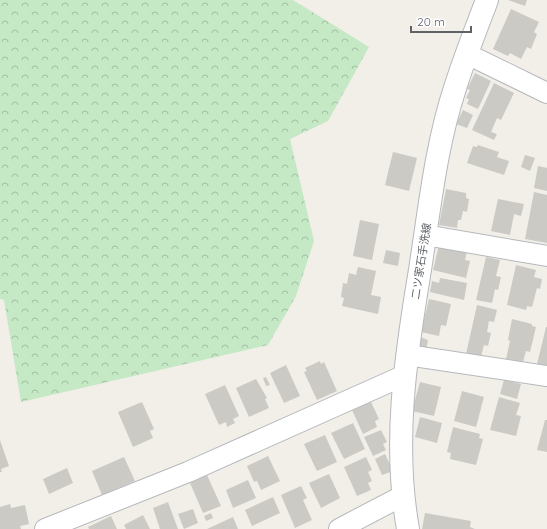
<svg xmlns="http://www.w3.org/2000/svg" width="547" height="529" font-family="Quicksand,'Noto Sans JP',sans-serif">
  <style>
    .forest { fill: url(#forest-crowns) }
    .building { fill: #cccac5 }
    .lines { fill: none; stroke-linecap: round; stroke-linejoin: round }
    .minor-casing { stroke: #b5b8bc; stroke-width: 22 }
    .tertiary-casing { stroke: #b5b8bc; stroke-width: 24 }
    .minor { stroke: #fff; stroke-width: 20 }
    .tertiary { stroke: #fff; stroke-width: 22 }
    .labels { text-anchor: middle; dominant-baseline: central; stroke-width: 4; stroke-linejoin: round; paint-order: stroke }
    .street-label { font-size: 11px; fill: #5f6368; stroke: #fff }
  </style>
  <defs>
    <pattern id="forest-crowns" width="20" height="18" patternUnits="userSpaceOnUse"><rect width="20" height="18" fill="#c5e8c5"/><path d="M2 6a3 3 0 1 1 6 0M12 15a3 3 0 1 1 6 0" fill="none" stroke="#a3c0a4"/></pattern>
  </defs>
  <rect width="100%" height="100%" fill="#f1efe8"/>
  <!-- forest -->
  <path class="forest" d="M 0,0 L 293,0 L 369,47 L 328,121 L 290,139 L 314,241 L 296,296 L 268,345 L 21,402 L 4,300 L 0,299 Z"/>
  <!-- building -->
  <path class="building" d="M 508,0 L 527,0 L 525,6 Z
    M 511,9 L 539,22 L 534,32 L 537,34 L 531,49 L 527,47 L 521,59 L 510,53 L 508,56 L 493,49 Z
    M 475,73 L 491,81 L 478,109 L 467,104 L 469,99 L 466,98 L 470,90 L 467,89 Z
    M 494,83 L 514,93 L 501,120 L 497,118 L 491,132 L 497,134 L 494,140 L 472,130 Z
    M 463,110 L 473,115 L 467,128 L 456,124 Z
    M 478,145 L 499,152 L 497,157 L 509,161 L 504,175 L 467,163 L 473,146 L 477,147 Z
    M 393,152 L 417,158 L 409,191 L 385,185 Z
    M 525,155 L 535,158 L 530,171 L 521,167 Z
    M 538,166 L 547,168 L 547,191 L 534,188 Z
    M 446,189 L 466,193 L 466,198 L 469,199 L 467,212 L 463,211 L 461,220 L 458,220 L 457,228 L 439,225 Z
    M 534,192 L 547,195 L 547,243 L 525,239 Z
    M 498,199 L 524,204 L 521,216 L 514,214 L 510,235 L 491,231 Z
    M 360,220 L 379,224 L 372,260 L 353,256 Z
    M 439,245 L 467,251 L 465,260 L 470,261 L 466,278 L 433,270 Z
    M 386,250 L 400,253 L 398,266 L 383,263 Z
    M 486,257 L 500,260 L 496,276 L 501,277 L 498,290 L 495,289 L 492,303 L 476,300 Z
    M 516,265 L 536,270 L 534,277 L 542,279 L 540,289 L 537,288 L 532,307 L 527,306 L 526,310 L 507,305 Z
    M 358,267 L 376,271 L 371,295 L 381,297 L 378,314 L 342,306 L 344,298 L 341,297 L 343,283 L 347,284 L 349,273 L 356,275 Z
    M 440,278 L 467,283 L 464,300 L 430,292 L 432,281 L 439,283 Z
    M 429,299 L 451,304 L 446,326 L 441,325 L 439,336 L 421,332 Z
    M 477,305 L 497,310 L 494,322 L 489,321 L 487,332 L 491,333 L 488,346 L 484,345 L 481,357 L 466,354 Z
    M 512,319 L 532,324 L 532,326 L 536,327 L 530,352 L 526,351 L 523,362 L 506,359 L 510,341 L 508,340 Z
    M 546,327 L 547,327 L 547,366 L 537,364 Z
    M 420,337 L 428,340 L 426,351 L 417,348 Z
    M 320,361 L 321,364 L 324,362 L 337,391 L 317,400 L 304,372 L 307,371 L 305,368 Z
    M 286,365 L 300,396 L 284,403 L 270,373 Z
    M 266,377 L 270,385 L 266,386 L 263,378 Z
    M 256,379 L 267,398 L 265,399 L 269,408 L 249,417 L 236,388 Z
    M 504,380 L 521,384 L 517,399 L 500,394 Z
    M 420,382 L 441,387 L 434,416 L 412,411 Z
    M 225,385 L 239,416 L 233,419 L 235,423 L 227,427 L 226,422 L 219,425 L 205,394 Z
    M 462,391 L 484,397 L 476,427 L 454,421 Z
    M 499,397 L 520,403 L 516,415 L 521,416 L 516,436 L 490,430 Z
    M 142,402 L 154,429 L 150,431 L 153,438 L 133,447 L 118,412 Z
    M 371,402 L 379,419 L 375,421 L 377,427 L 363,434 L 352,410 Z
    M 420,417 L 442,423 L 437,443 L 415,437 Z
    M 545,420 L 547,420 L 547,452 L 537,450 Z
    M 353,423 L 365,449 L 344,459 L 331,433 Z
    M 453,427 L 480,434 L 479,438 L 483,439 L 476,465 L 450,459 L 451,453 L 447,452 Z
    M 381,430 L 387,442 L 383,444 L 386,450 L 373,456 L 364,437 Z
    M 325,435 L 337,462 L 317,471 L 304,444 Z
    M 0,440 L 9,466 L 1,469 L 2,472 L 0,472 Z
    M 385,454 L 393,471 L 382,475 L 375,459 Z
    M 268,456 L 280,481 L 261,490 L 257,481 L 254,482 L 247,466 Z
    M 124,457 L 135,481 L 102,495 L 92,471 Z
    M 366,457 L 372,470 L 368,472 L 372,481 L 368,483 L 371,490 L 357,496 L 344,467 Z
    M 67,468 L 73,483 L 49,494 L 43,479 Z
    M 329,474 L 340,498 L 321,508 L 309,483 Z
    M 207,475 L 221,506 L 203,513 L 190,483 Z
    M 248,480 L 256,498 L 233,508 L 226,490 Z
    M 301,486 L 307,498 L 303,500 L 312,520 L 295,528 L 281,495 Z
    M 273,497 L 280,513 L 252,526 L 245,510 Z
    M 168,502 L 178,529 L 160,529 L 153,508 Z
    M 10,504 L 11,508 L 25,505 L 29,524 L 20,526 L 21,529 L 0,529 L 0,507 Z
    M 193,509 L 198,523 L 184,529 L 178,514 Z
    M 211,513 L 213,518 L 206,521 L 204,516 Z
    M 425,513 L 471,521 L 470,527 L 475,529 L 422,529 Z
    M 143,515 L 150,529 L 126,529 L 124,525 Z
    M 111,516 L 117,529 L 89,529 L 88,527 Z
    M 233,517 L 238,529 L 207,529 Z"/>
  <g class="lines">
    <defs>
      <path id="minor" d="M 467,54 L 547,93
        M 425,235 L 547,256
        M 407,355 L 547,376
        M 45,529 L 188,472 L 405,375
        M 339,529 L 402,496"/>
      <path id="tertiary" d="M 408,529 C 393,445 405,360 419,276 C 429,214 435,149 455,88 C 464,59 476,29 487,0"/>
    </defs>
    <!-- minor casing -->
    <use href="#minor" class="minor-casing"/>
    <!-- tertiary casing -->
    <use href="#tertiary" class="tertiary-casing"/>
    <!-- minor -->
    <use href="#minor" class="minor"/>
    <!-- tertiary -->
    <use href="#tertiary" class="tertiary"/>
  </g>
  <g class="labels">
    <!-- street labels -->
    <g class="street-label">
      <text transform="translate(421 261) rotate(-81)">二ツ家石手洗線</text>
    </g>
  </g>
  <!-- scale -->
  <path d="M411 26v6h60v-6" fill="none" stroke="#5f6368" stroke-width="2"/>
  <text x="417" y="26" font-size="12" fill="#5f6368" stroke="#ffffff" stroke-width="3" paint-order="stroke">20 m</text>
</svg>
